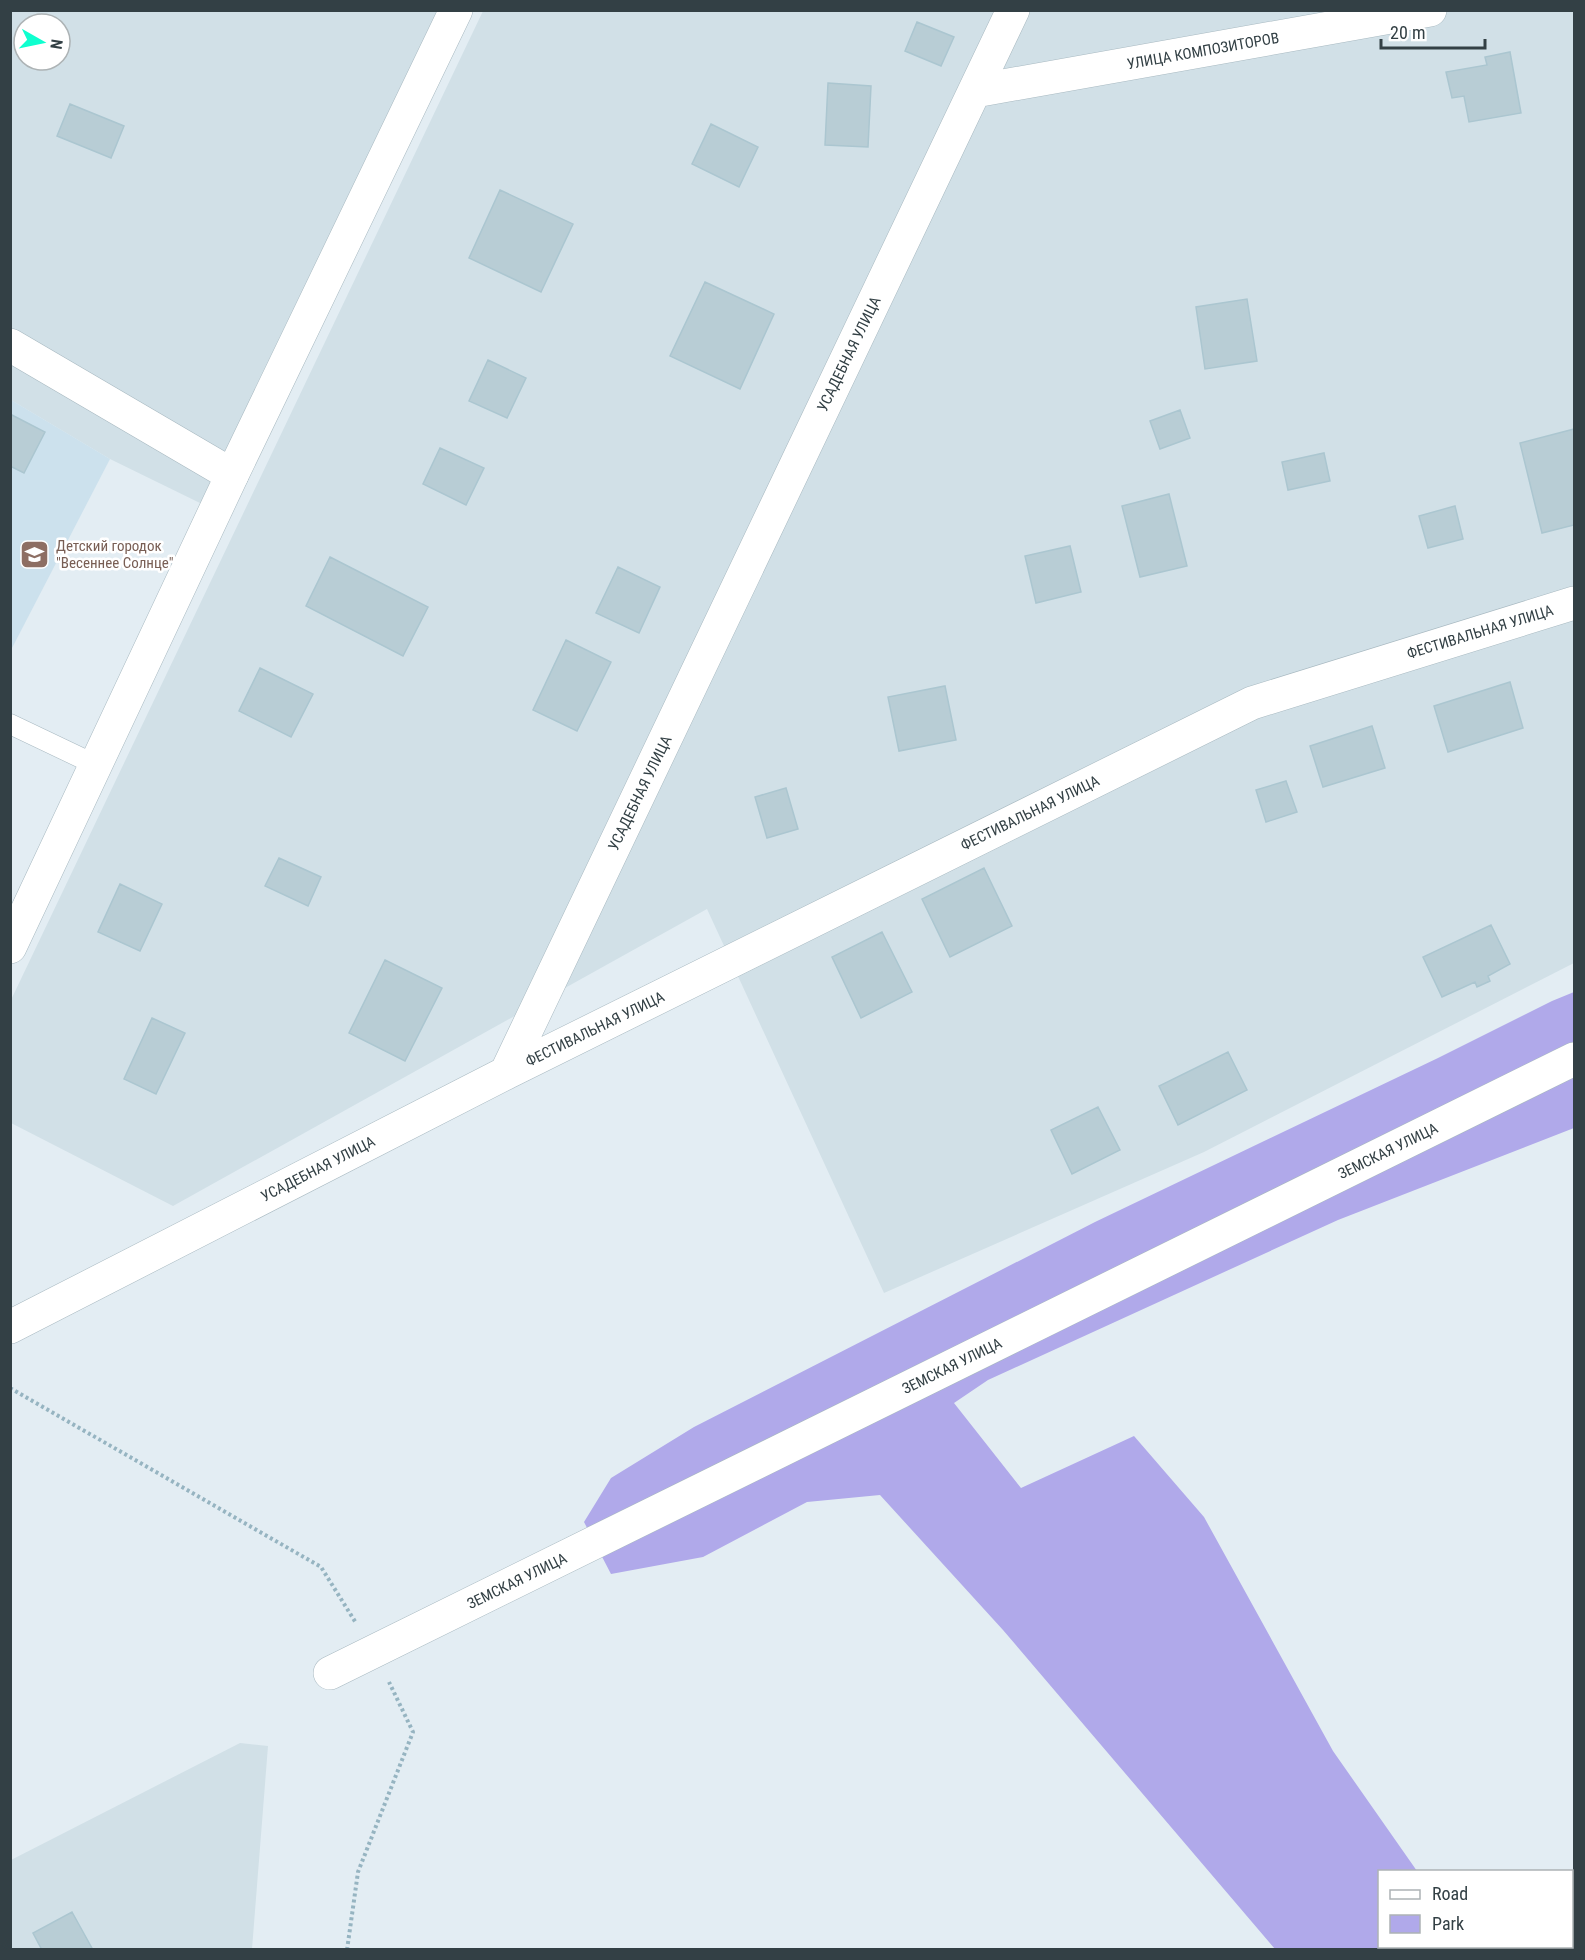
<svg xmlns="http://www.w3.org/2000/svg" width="1585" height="1960" font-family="'Roboto Condensed',sans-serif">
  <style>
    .residential { fill: #d1e0e7; fill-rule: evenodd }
    .education { fill: #cce1ed }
    .green { fill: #b0a9ea }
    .building { fill: #b8cdd5; stroke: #abc6d0; stroke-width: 1.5 }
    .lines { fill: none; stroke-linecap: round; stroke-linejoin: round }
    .service-casing { stroke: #a8b9c1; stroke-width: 21 }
    .minor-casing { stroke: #a8b9c1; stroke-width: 34 }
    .tertiary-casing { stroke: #a8b9c1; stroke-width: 34 }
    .path { stroke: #96b4c1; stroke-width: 4; stroke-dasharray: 3 3; stroke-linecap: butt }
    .service { stroke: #fff; stroke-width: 20 }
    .minor { stroke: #fff; stroke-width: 33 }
    .tertiary { stroke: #fff; stroke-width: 33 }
    .labels { text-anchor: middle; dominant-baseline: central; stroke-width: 5; stroke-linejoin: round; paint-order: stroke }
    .street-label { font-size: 15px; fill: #334045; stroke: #fff }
    .education-label { font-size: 15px; fill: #785e54; stroke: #fff; text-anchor: start }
  </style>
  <rect width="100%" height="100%" fill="#e3edf3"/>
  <!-- residential -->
  <path class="residential" d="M 11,11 L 441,11 L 202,504 L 110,459 L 11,400 ZM 24,24 L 60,24 L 60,60 L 24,60 Z
    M 483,11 L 1574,11 L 1574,963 L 1204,1152 L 884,1293 L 707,909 L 173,1206 L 11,1123 L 10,1002 Z
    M 240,1743 L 268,1746 L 252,1949 L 11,1950 L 11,1860 Z"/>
  <!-- education -->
  <path class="education" d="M 11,400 L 110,459 L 11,650 Z"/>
  <!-- green -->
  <path class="green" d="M 1574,992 L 1574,1128 L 1338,1220 L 988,1380 L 954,1403 L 1021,1488 L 1134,1436 L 1204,1517 L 1333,1751 L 1417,1871 L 1380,1872 L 1380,1946 L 1467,1946 L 1469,1949 L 1275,1949 L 1003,1630 L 880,1495 L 807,1502 L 703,1557 L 611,1574 L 584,1522 L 611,1478 L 694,1427 L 1095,1222 L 1438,1058 L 1552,1001 Z"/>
  <!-- building -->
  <path class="building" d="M 917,22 L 954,37 L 941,66 L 905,51 Z
    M 1510,52 L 1521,113 L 1469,122 L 1464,96 L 1452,98 L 1446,72 L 1487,65 L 1485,57 Z
    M 828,83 L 871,86 L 868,147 L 825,145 Z
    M 70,104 L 124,126 L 111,158 L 57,136 Z
    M 711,124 L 758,147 L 739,187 L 692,164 Z
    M 500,190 L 573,224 L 541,292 L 469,258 Z
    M 705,282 L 774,314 L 740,389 L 670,356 Z
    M 1247,299 L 1257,361 L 1205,369 L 1196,307 Z
    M 488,360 L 526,378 L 507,418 L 469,401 Z
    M 1180,410 L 1190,438 L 1160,449 L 1150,421 Z
    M 10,414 L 45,432 L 24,473 L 10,466 Z
    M 1574,429 L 1574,525 L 1542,533 L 1520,443 Z
    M 440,448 L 484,468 L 466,505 L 423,484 Z
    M 1324,453 L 1330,481 L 1288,490 L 1282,462 Z
    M 1169,494 L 1187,566 L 1140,577 L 1122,506 Z
    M 1455,506 L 1463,539 L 1428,548 L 1419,516 Z
    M 1070,546 L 1081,592 L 1036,603 L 1025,556 Z
    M 330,557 L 428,607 L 403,656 L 306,606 Z
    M 618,567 L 660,587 L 639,633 L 596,613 Z
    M 566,640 L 611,662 L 577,731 L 533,710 Z
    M 260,668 L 313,694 L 291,737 L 239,711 Z
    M 1510,682 L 1523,728 L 1448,752 L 1434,706 Z
    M 945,686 L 956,740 L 899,751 L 888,697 Z
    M 1372,726 L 1385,768 L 1323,787 L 1310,746 Z
    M 1286,781 L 1297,812 L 1266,822 L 1256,790 Z
    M 786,788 L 798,829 L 767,838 L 755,797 Z
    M 279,858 L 321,877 L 308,906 L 265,886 Z
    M 984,868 L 1012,926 L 950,957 L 922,899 Z
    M 120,884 L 162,904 L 140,951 L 98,932 Z
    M 1491,925 L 1510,964 L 1488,976 L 1490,981 L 1477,987 L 1475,982 L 1442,997 L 1423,957 Z
    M 882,932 L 912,992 L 861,1018 L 832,957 Z
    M 385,960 L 442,988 L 405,1061 L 349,1033 Z
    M 152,1018 L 185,1033 L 156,1094 L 124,1079 Z
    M 1228,1052 L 1247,1090 L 1178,1125 L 1159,1086 Z
    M 1098,1107 L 1120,1150 L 1072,1174 L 1051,1130 Z
    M 72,1912 L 93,1950 L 42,1950 L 33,1933 Z"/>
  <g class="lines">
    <defs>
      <path id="service" d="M 10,724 L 96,765"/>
      <path id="minor" d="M 975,91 L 1430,10
        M 10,345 L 232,475
        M 506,1073 L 1252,703 L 1574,603
        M 10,1327 L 506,1073 L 1013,10
        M 330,1673 L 1574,1059"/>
      <path id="tertiary" d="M 10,947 L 232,475 L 456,10"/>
    </defs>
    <!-- service casing -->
    <use href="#service" class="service-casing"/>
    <!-- minor casing -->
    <use href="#minor" class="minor-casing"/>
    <!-- tertiary casing -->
    <use href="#tertiary" class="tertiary-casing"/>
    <!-- path -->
    <path class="path" d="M 10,1388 L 321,1567 L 356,1623
      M 347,1950 L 358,1872 L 413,1732 L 389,1682"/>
    <!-- service -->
    <use href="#service" class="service"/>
    <!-- minor -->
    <use href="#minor" class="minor"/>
    <!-- tertiary -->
    <use href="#tertiary" class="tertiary"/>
  </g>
  <!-- icons -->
  <defs>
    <symbol id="school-square" viewBox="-11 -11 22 22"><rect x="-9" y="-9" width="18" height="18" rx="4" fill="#8d6e63" stroke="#fff"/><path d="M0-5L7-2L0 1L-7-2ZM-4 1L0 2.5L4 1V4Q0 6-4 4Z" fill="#fff"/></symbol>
  </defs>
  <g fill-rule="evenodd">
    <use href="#school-square" x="18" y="538" width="33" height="33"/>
  </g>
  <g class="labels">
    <!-- street labels -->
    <g class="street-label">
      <text transform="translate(1203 51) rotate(-10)">УЛИЦА КОМПОЗИТОРОВ</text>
      <text transform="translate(849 354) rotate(-64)">УСАДЕБНАЯ УЛИЦА</text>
      <text transform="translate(1480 632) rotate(-17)">ФЕСТИВАЛЬНАЯ УЛИЦА</text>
      <text transform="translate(640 793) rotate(-64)">УСАДЕБНАЯ УЛИЦА</text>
      <text transform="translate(1030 813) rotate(-26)">ФЕСТИВАЛЬНАЯ УЛИЦА</text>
      <text transform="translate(595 1029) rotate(-26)">ФЕСТИВАЛЬНАЯ УЛИЦА</text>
      <text transform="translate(1388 1151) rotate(-26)">ЗЕМСКАЯ УЛИЦА</text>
      <text transform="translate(318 1169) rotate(-27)">УСАДЕБНАЯ УЛИЦА</text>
      <text transform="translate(952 1366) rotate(-26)">ЗЕМСКАЯ УЛИЦА</text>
      <text transform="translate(517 1581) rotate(-26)">ЗЕМСКАЯ УЛИЦА</text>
    </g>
    <!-- education labels -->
    <g class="education-label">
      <text x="56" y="546">Детский городок<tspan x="56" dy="17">"Весеннее Солнце"</tspan></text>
    </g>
  </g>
  <!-- border -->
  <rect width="1585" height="1960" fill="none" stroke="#334045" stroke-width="24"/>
  <!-- legend -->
  <rect x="1378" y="1870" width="195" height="78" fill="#ffffff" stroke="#adb3b5" stroke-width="1.5"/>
  <rect x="1390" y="1890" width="30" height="9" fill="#ffffff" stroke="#adb3b5" stroke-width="1.5"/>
  <text x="1432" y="1900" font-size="18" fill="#334045">Road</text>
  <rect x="1390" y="1915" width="30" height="18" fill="#b0a9ea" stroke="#adb3b5" stroke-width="1.5"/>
  <text x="1432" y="1930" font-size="18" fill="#334045">Park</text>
  <!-- north arrow -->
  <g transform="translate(42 42) rotate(99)"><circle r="28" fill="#ffffff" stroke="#adb3b5" stroke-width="1.5"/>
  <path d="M0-4.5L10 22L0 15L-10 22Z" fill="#0effcf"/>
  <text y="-9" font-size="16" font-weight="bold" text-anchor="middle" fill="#334045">N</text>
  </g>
  <!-- scale -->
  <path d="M1381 39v9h104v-9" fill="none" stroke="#334045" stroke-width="3"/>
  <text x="1390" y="39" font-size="18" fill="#334045" stroke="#ffffff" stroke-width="4.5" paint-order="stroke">20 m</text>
</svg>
